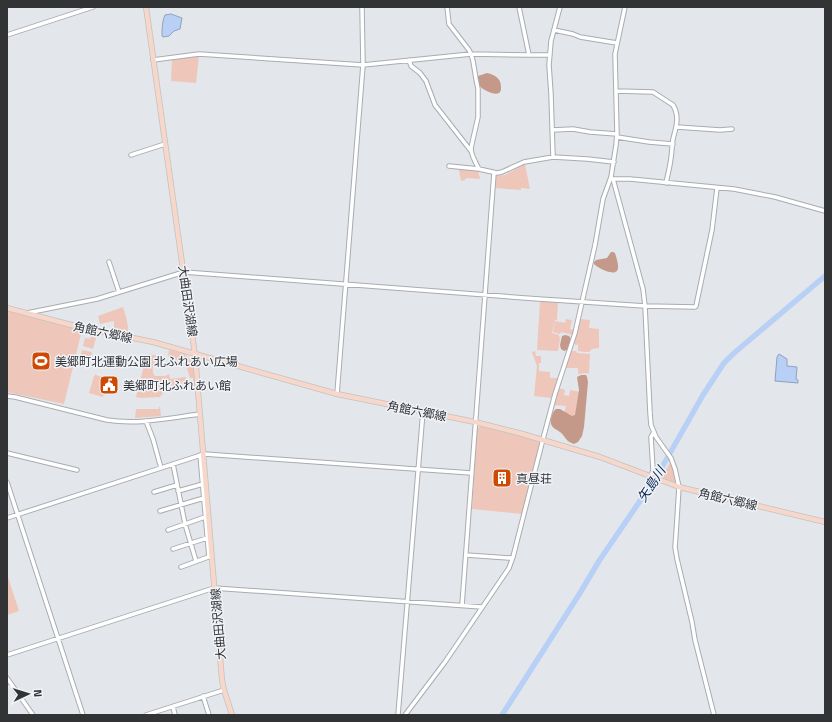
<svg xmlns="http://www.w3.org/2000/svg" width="832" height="722" font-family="'Titillium Web','Noto Sans JP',sans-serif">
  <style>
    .green { fill: #eec7ba }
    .forest { fill: #c59989 }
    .water { fill: #b8d0f5; stroke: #90a1bb }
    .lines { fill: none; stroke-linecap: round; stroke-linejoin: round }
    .river { stroke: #b8d0f5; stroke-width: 5.5 }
    .minor-casing { stroke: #a9acb0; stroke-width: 5.5 }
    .major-casing { stroke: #c2c2c2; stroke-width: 6 }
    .minor { stroke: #fff; stroke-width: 3.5 }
    .major { stroke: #f8d7cb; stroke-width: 4.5 }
    .labels { text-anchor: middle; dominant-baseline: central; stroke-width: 3; stroke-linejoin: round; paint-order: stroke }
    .street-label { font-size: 12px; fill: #323335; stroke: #f0f3f8 }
    .poi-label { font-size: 12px; fill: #323335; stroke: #f0f3f8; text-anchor: start }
    .water-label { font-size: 13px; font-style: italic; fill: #0b2855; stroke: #f0f3f8 }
  </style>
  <rect width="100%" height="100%" fill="#e3e6eb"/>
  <!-- green -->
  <path class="green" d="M 199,56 L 196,83 L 171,81 L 172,60 Z
    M 525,164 L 530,189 L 521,188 L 521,190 L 495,188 L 496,176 L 505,175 Z
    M 460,169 L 478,170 L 480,179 L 466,178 L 465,180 L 461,181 L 459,170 Z
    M 540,301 L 558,302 L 557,320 L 555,320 L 552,333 L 559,335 L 560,339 L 558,351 L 537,350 Z
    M 123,307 C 126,316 129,326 128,336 L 114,333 L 114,321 L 100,324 L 98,316 Z
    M 7,311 L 82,330 L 64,404 L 7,392 Z
    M 566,319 L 572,320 L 570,329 L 574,330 L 573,335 L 561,332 L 560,334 L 553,332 L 555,321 L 565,323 Z
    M 580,319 L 590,320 L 589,328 L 599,329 L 599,348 L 592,349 L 589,352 L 585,352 L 578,351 L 578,345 L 573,344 Z
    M 92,333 L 97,334 L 93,349 L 83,346 L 85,338 L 90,339 Z
    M 82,350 L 92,352 L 89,364 L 79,361 Z
    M 169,350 L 185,354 L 194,363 L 196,386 L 194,387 L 193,378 L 190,378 L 184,359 L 172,362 L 172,358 L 168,357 Z
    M 535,351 L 536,356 L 541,356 L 541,363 L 539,363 L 539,371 L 550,372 L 550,378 L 558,378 L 551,398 L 534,396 L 537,366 L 532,352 Z
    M 571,351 L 576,351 L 577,353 L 590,354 L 589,373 L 578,374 L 578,368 L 566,368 Z
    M 147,354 L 158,356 C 154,363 150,370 155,376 L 165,376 L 169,374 L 170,379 L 186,377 L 187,383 L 177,384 L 176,388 L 166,381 L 160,388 L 164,392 L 160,397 L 141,398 L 136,397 Z
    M 95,374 L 98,376 L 108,378 L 103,397 L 89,393 L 94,376 L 95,376 Z
    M 559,388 L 565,390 L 564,395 L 569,396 L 570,390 L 582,392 L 577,420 L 563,418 L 566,406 L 554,405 Z
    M 159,407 L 160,407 L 161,416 L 135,418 L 136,409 L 159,409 Z
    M 482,426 L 540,440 L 522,514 L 472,509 L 477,428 Z
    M 671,461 L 677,480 L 675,483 L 663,478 L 666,470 Z
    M 7,574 L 19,611 L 7,615 Z"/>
  <!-- forest -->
  <path class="forest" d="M 487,73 C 495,75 501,78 501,87 C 501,90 501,91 499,93 C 494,96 481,89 479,85 C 478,82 478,79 478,76 Z
    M 611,252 L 613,252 L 615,253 C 618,263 623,277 606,271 C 602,269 598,268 594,264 L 594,262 L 596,260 L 607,258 Z
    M 565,335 L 569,336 L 571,339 L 569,349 L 564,351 L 561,349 L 560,345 L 562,336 Z
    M 581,375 L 586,375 L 587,377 L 588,382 L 584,427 L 582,436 L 578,442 L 574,444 C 565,441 567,438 560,432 C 558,430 554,429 552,426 C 549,422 552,412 556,409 L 560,409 L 572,416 L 575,415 L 579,390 L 577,377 Z"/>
  <!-- water -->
  <path class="water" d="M 171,14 L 182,18 L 180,29 L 174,31 L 169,36 L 163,37 L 162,36 C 162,29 162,22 165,15 Z
    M 779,354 L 787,359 L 787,366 L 797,367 L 796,379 L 798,380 L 798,383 L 775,381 L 777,357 Z"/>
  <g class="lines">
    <!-- river -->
    <path class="river" d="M 502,715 L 580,593 L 599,561 L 657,476 L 703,395 L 724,363 L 734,353 L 825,276"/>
    <defs>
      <path id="minor" d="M 447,7 L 449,24 L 469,50 L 471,54 L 473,61 L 476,79 L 478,89 L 478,117 L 471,148 C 471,155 475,162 479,169
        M 519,7 L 529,55
        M 554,30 L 573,34 L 580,37 L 617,43
        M 7,35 L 93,7
        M 153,60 L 199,54 L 363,65 L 471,54 L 529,55 L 550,55
        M 409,60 L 411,66 L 420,73 L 426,81 L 435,105 L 471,151
        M 616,91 L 653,92 L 673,105 C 680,117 676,127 673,139 C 672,145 672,151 671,158 C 670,166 668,174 666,183
        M 677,127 L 720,130 L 732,129
        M 552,130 L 573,129 L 590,132 L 617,134
        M 617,137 L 649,142 L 673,144
        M 131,155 L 165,144
        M 553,157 L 551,94 L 549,65 L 551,41 L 560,7
        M 449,166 L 479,169 L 497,173 L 502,172 L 524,162 L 553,157 L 587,159 L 614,162
        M 611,178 L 613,179 L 630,179 L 734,189 L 775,197 L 825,211
        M 613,179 L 643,289 L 645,306 L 650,413 L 651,425 L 656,437 L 671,458 L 675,469 L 679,487 L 676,534 L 675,547 L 677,559 L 692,622 L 695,640 L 714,715
        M 109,262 L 119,292
        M 27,313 L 97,299 L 184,272 L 539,299 L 645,306 L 695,307 L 696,306 L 712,230 L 717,188
        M 337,394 L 363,65 L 362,7
        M 7,396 L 15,397 L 107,420 C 137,425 170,418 200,414
        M 146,421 L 153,439 L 161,468
        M 7,453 L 77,470
        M 200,455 L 209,557
        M 173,464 L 185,524 L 196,561
        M 651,477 L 653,470 L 651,437 L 654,432
        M 7,482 L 83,715
        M 178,491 L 203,484
        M 154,492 L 177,485
        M 160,511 L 204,498
        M 7,518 L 204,454 L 471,473
        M 168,530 L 205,517
        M 173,549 L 207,538
        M 466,555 L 509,558 L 513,557
        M 181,567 L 211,556
        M 462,605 L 494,173
        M 7,655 L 214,588 L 482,607
        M 7,678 L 33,715
        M 203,696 L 209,715
        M 173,707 L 175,715
        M 146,715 L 224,690
        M 398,715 L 423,411
        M 405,715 L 445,662 L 509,568 L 513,557 L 543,439 L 555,394 L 575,333 L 595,245 L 603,199 L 611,177 L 616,145 L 617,134 L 615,54 L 625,7"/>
      <path id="major" d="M 146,7 L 195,355 L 222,680 L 224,690 L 232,715
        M 7,308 L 79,327 L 153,342 L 337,394 L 475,422 L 519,433 L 600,457 L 679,487 L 825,522"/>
    </defs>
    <!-- minor casing -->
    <use href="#minor" class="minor-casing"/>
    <!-- major casing -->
    <use href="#major" class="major-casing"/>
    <!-- minor -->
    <use href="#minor" class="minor"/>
    <!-- major -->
    <use href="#major" class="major"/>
  </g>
  <!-- icons -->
  <defs>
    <symbol id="stadium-square" viewBox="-11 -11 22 22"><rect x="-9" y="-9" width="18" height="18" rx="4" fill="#ce4902" stroke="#f0f3f8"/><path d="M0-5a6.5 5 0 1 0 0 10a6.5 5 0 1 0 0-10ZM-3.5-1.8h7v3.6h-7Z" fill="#fff"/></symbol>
    <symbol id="civic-square" viewBox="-11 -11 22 22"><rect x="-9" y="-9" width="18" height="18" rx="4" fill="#ce4902" stroke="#f0f3f8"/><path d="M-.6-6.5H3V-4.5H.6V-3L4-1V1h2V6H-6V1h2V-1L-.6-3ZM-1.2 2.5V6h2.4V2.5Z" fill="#fff"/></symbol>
    <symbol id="building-square" viewBox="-11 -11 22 22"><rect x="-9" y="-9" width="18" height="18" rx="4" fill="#ce4902" stroke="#f0f3f8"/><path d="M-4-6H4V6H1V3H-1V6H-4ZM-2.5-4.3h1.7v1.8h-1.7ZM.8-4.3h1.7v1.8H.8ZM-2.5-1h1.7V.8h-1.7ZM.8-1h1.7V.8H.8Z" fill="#fff"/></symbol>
  </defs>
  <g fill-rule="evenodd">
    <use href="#stadium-square" x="30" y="350" width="22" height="22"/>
    <use href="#civic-square" x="98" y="374" width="22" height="22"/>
    <use href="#building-square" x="491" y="467" width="22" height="22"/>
  </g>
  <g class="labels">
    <!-- street labels -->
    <g class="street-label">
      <text transform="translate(188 301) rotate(82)">大曲田沢湖線</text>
      <text transform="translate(103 332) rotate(12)">角館六郷線</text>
      <text transform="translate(417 411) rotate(11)">角館六郷線</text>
      <text transform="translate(728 499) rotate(13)">角館六郷線</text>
      <text transform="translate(218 624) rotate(-95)">大曲田沢湖線</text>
    </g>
    <!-- poi labels -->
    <g class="poi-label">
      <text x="55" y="361">美郷町北運動公園 北ふれあい広場</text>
      <text x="123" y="385">美郷町北ふれあい館</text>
      <text x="516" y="478">真昼荘</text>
    </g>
    <!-- water labels -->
    <g class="water-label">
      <text transform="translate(651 484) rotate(-57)">矢島川</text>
    </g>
  </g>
  <!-- border -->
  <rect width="832" height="722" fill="none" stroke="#323335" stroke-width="16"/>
  <!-- north arrow -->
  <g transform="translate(28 694) rotate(86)" stroke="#f0f3f8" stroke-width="3" paint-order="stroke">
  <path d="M0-3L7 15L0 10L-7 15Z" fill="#323335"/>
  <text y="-6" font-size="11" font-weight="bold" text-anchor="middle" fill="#323335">N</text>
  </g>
</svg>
